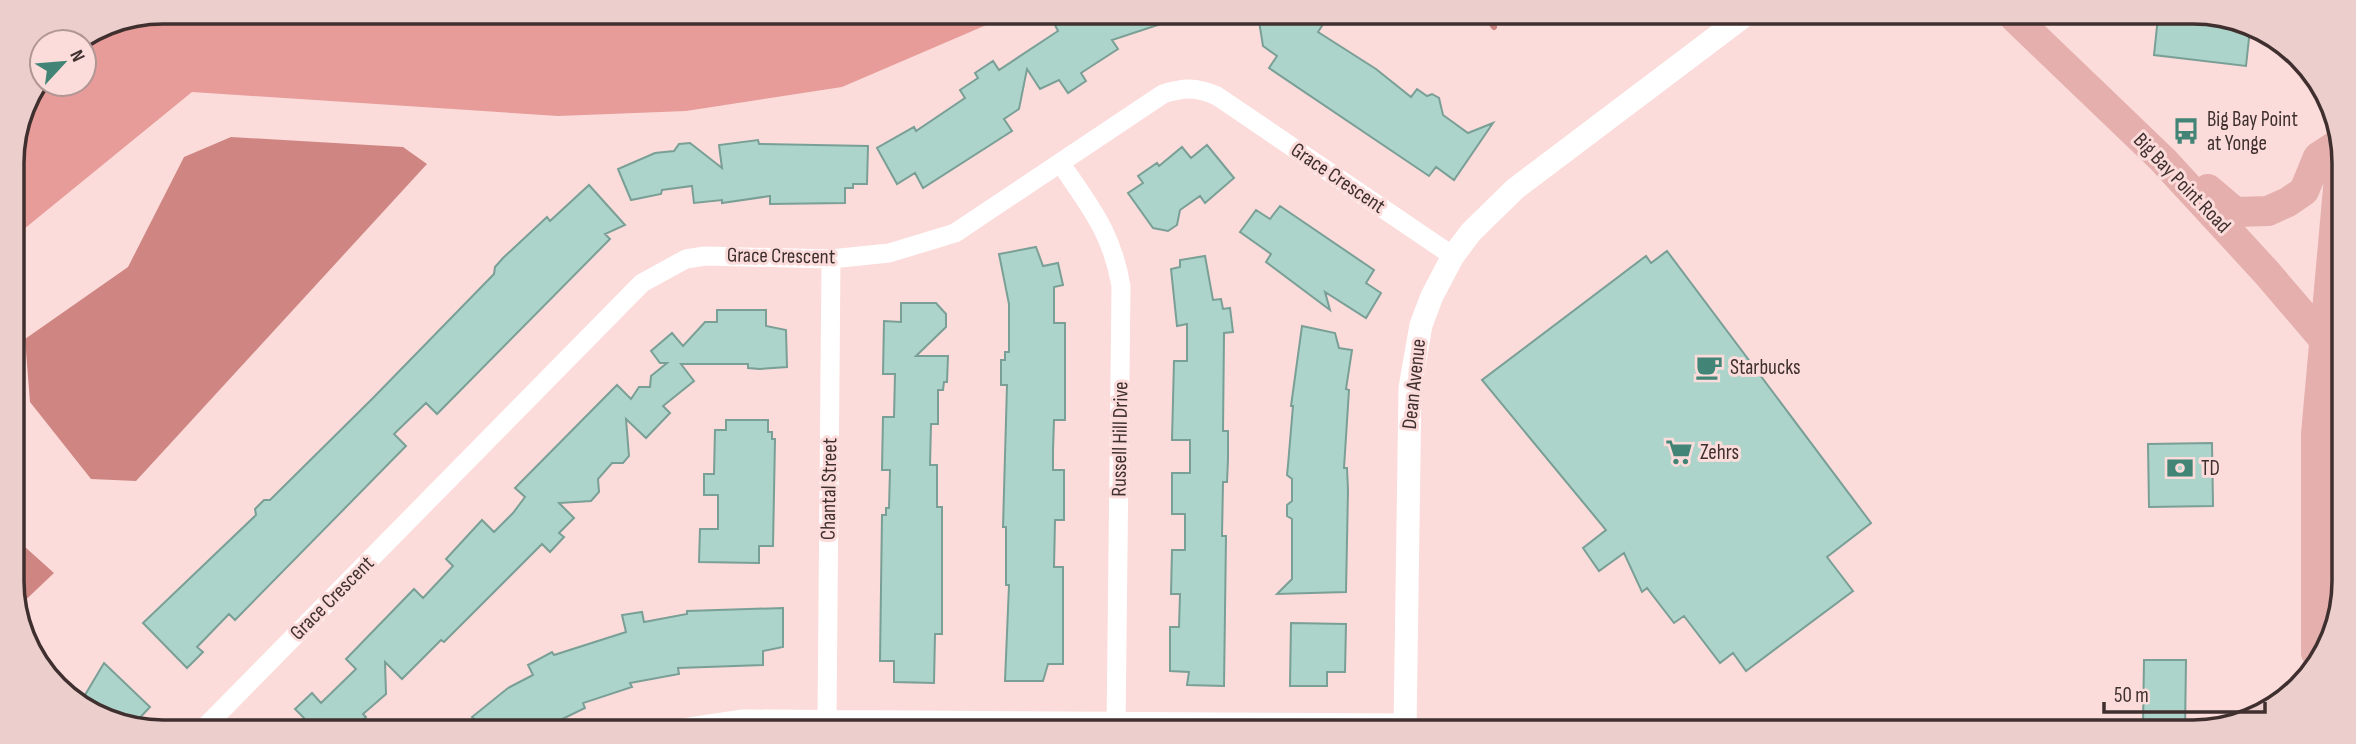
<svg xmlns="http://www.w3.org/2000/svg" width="2356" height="744" font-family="'Sofia Sans Condensed',sans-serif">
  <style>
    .forest { fill: #e79c99 }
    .water { fill: #cf8683 }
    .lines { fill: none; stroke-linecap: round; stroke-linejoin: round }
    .stream { stroke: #cf8683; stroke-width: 6 }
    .building { fill: #add4ca; stroke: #799f96; stroke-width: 2 }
    .minor { stroke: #fff; stroke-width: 19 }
    .tertiary { stroke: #fff; stroke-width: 23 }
    .primary { stroke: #e4afad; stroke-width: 30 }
    .labels { text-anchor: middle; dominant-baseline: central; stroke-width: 6; stroke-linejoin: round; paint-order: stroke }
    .poi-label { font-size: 21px; fill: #3f302f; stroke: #fbdcda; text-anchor: start }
    .street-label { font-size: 21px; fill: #3f302f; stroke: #fbdcda }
    .rim { fill: none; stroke: #3f302f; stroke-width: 3.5 }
  </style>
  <rect width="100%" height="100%" fill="#fbdcda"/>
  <!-- forest -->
  <path class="forest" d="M 164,12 L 1012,14 L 842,87 L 686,111 L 558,116 L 192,92 L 13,238 C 13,182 8,124 42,77 L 42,84 L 84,84 L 84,42 L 78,42 L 106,24 Z"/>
  <!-- water -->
  <path class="water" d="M 231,137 L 403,147 L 427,164 L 136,481 L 91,479 L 30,402 L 25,339 L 128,267 L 184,157 Z
    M 15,538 L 54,573 L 15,610 Z"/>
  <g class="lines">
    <!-- stream -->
    <path class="stream" d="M 1486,16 L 1494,27"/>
  </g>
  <!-- building -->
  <path class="building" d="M 1071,15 L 1179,15 L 1179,18 L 1112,40 L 1118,49 L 1081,73 L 1086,81 L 1068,93 L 1059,80 L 1040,89 L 1027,69 L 1019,109 L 1004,119 L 1012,131 L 923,188 L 915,173 L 897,184 L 877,148 L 914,127 L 916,131 L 965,98 L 960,90 L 978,78 L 975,73 L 993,61 L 999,70 L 1058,31 L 1055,25 Z
    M 1258,15 L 1329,15 L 1318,32 L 1376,69 L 1411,97 L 1417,89 L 1427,96 L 1432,94 L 1439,98 L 1443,115 L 1468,133 L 1493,123 L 1454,180 L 1436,167 L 1429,176 L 1269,68 L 1277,56 L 1263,46 Z
    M 2158,17 L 2232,18 L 2250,29 L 2246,66 L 2154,55 Z
    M 758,140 L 759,144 L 868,146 L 867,184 L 853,184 L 853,188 L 845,188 L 845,203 L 770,204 L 770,196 L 722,203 L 722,200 L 694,203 L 692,186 L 662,190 L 661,194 L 631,200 L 618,169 L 655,153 L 674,151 L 679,144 L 690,143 L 722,168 L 719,145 Z
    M 1207,145 L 1234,178 L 1205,203 L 1200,196 L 1180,210 L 1177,225 L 1168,231 L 1153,228 L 1128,193 L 1143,183 L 1138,176 L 1157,163 L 1159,166 L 1182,147 L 1191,158 Z
    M 589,185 L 625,225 L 605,234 L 610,239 L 437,414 L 426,403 L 394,434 L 406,446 L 235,620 L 229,614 L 197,647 L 203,652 L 187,668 L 143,623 L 256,515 L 255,509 L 264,500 L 270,500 L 373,398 L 494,274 L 495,267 L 503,258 L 547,217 L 550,221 Z
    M 1280,206 L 1374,270 L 1366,283 L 1381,293 L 1366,318 L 1325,292 L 1330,310 L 1266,262 L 1271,254 L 1240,232 L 1256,210 L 1270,219 Z
    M 1036,247 L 1043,266 L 1058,263 L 1063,285 L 1054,287 L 1054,323 L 1065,323 L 1065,420 L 1054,420 L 1053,451 L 1053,470 L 1064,470 L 1064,520 L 1055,520 L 1054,567 L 1063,567 L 1063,664 L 1048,664 L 1043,681 L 1005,681 L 1009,585 L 1006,585 L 1006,527 L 1003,527 L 1007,385 L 1001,385 L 1001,360 L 1005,360 L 1005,352 L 1009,352 L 1009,304 L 999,254 Z
    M 1667,251 L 1871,523 L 1827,557 L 1853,591 L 1746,671 L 1733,653 L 1720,663 L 1684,616 L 1674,623 L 1647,588 L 1642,592 L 1624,553 L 1599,571 L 1583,548 L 1606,530 L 1482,380 L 1646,256 L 1651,263 Z
    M 1205,256 L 1213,300 L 1221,299 L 1223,309 L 1230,308 L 1233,332 L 1224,333 L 1223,431 L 1228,431 L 1228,459 L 1227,482 L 1223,482 L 1222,536 L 1226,536 L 1224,686 L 1187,685 L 1189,672 L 1170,671 L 1170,627 L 1179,627 L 1180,594 L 1171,594 L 1172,550 L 1185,550 L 1185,514 L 1172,514 L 1172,473 L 1190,473 L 1190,440 L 1172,440 L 1174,361 L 1187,361 L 1187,324 L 1177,326 L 1171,269 L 1180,267 L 1180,260 Z
    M 901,303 L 936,303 L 946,314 L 946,327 L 916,356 L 948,356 L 947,382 L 944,382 L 943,390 L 938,390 L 938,424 L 931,424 L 930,465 L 937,465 L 937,507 L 942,507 L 942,634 L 935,634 L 934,683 L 894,682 L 894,661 L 880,661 L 882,515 L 886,515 L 886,508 L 889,508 L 890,470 L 882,470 L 883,417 L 894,417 L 895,374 L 883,374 L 884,321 L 901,322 Z
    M 717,310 L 766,310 L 766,326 L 786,330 L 787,367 L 760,369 L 748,368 L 748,364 L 681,364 L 694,381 L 663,406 L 670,413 L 646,438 L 626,419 L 629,456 L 623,463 L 612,463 L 598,479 L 599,492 L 591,501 L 559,503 L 574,518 L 559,533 L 564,537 L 550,552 L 542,544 L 444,642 L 441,640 L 402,679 L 385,662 L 386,694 L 363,714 L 366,717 L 357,727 L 296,727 L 304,718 L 295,709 L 312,693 L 321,703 L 356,669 L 346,659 L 414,589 L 423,598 L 453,566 L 446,559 L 482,520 L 494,532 L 513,513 L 525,497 L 515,488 L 617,385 L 631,399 L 639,387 L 650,387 L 651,376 L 667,363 L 660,363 L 651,351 L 672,333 L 683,346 L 705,322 L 717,322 Z
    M 1302,326 L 1335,333 L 1339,348 L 1352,350 L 1346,389 L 1349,390 L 1344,468 L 1347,468 L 1348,490 L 1346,592 L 1277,594 L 1292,579 L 1292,519 L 1287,516 L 1287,505 L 1292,501 L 1292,479 L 1287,475 L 1288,465 L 1293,406 L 1291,406 Z
    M 726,420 L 768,420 L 768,432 L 772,432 L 772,439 L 775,439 L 773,546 L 759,546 L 759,563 L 699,562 L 700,529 L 718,529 L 718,495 L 704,495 L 704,474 L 714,474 L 715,430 L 726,430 Z
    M 2212,443 L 2213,506 L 2149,507 L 2148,444 Z
    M 783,608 L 783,647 L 763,651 L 763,665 L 678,668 L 679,674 L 630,683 L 632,687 L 583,703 L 585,708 L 546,727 L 481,727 L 472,717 L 508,688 L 533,675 L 528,665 L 552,652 L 554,655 L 626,632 L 622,615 L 642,612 L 644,622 L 687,614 L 687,611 Z
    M 1291,623 L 1346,624 L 1345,672 L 1327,672 L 1327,686 L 1290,686 Z
    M 2144,660 L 2186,660 L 2185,731 L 2154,731 L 2154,724 L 2143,724 Z
    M 104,663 L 150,707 L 134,724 L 127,716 L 119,724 L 82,700 Z"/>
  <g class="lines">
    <!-- minor -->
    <path class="minor" d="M 1061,164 C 1091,208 1112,233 1121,286 L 1116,729
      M 827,720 L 831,259
      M 205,727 L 642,283 L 686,259 L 705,256 L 831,259 L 889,253 L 955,233 L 1163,94 C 1184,87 1197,87 1217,96 L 1453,256
      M 683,728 L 743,719 L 1405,723"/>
    <!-- tertiary -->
    <path class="tertiary" d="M 1405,730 L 1410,388 L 1421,325 L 1432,296 L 1453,256 L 1471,232 L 1515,189 L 1744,16"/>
    <!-- primary -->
    <path class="primary" d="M 2014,17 L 2163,160 L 2267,273 L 2331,348
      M 2208,189 L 2235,212 L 2268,211 L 2288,202 L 2304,191 L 2318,157 L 2341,142
      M 2316,653 L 2316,434 L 2341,155"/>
  </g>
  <!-- icons -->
  <defs>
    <symbol id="bus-bare" viewBox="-9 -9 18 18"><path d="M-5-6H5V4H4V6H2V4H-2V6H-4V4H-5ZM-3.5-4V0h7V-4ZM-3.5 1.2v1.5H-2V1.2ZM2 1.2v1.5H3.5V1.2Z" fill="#428577" stroke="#fbdcda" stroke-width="2.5" paint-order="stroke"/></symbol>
    <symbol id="cafe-bare" viewBox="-9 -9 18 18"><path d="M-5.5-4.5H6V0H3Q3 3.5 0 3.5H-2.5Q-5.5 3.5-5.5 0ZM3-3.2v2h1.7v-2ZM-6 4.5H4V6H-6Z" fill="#428577" stroke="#fbdcda" stroke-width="2.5" paint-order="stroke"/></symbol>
    <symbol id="supermarket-bare" viewBox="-9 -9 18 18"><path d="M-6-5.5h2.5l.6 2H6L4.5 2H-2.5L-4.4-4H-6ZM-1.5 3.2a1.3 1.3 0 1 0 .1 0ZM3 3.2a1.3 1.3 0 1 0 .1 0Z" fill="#428577" stroke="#fbdcda" stroke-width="2.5" paint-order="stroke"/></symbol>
    <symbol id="bank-bare" viewBox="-9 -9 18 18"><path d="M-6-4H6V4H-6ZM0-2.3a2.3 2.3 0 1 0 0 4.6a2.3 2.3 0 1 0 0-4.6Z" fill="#428577" stroke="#fbdcda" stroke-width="2.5" paint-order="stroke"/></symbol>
  </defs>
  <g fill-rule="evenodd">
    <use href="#bus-bare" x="2167" y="112" width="38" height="38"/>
    <use href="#cafe-bare" x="1690" y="348" width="38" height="38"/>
    <use href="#supermarket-bare" x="1660" y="433" width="38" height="38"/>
    <use href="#bank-bare" x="2161" y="449" width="38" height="38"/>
  </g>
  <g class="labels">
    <!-- poi labels -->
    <g class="poi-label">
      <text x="2207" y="119">Big Bay Point<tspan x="2207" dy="24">at Yonge</tspan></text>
      <text x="1730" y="367">Starbucks</text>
      <text x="1700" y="452">Zehrs</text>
      <text x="2201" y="468">TD</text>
    </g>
    <!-- street labels -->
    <g class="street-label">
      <text transform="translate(1338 178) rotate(34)">Grace Crescent</text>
      <text transform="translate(2182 183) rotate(46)">Big Bay Point Road</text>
      <text transform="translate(781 256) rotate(1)">Grace Crescent</text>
      <text transform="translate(1414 384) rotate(-84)">Dean Avenue</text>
      <text transform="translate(1120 439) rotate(-89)">Russell Hill Drive</text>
      <text transform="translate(829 489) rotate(-89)">Chantal Street</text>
      <text transform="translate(332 598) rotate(-45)">Grace Crescent</text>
    </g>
  </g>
  <!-- crop -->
  <path d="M0 0H2356V744H0ZM163 24H2193A139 139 0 0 1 2332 163V581A139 139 0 0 1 2193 720H163A139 139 0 0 1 24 581V163A139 139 0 0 1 163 24Z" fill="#eccecc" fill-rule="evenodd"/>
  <path class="rim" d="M163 24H2193A139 139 0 0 1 2332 163V581A139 139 0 0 1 2193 720H163A139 139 0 0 1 24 581V163A139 139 0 0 1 163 24Z"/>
  <!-- north arrow -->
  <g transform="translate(63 63) rotate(64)"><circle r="33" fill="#fbdcda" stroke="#b09796" stroke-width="2"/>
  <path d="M0-5L12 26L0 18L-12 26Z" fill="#428577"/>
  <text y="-10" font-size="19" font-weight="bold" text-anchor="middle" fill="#3f302f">N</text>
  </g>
  <!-- scale -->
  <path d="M2104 702v10h161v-10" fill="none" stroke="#3f302f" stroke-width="3.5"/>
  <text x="2114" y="702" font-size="21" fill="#3f302f" stroke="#fbdcda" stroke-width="5" paint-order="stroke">50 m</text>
</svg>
